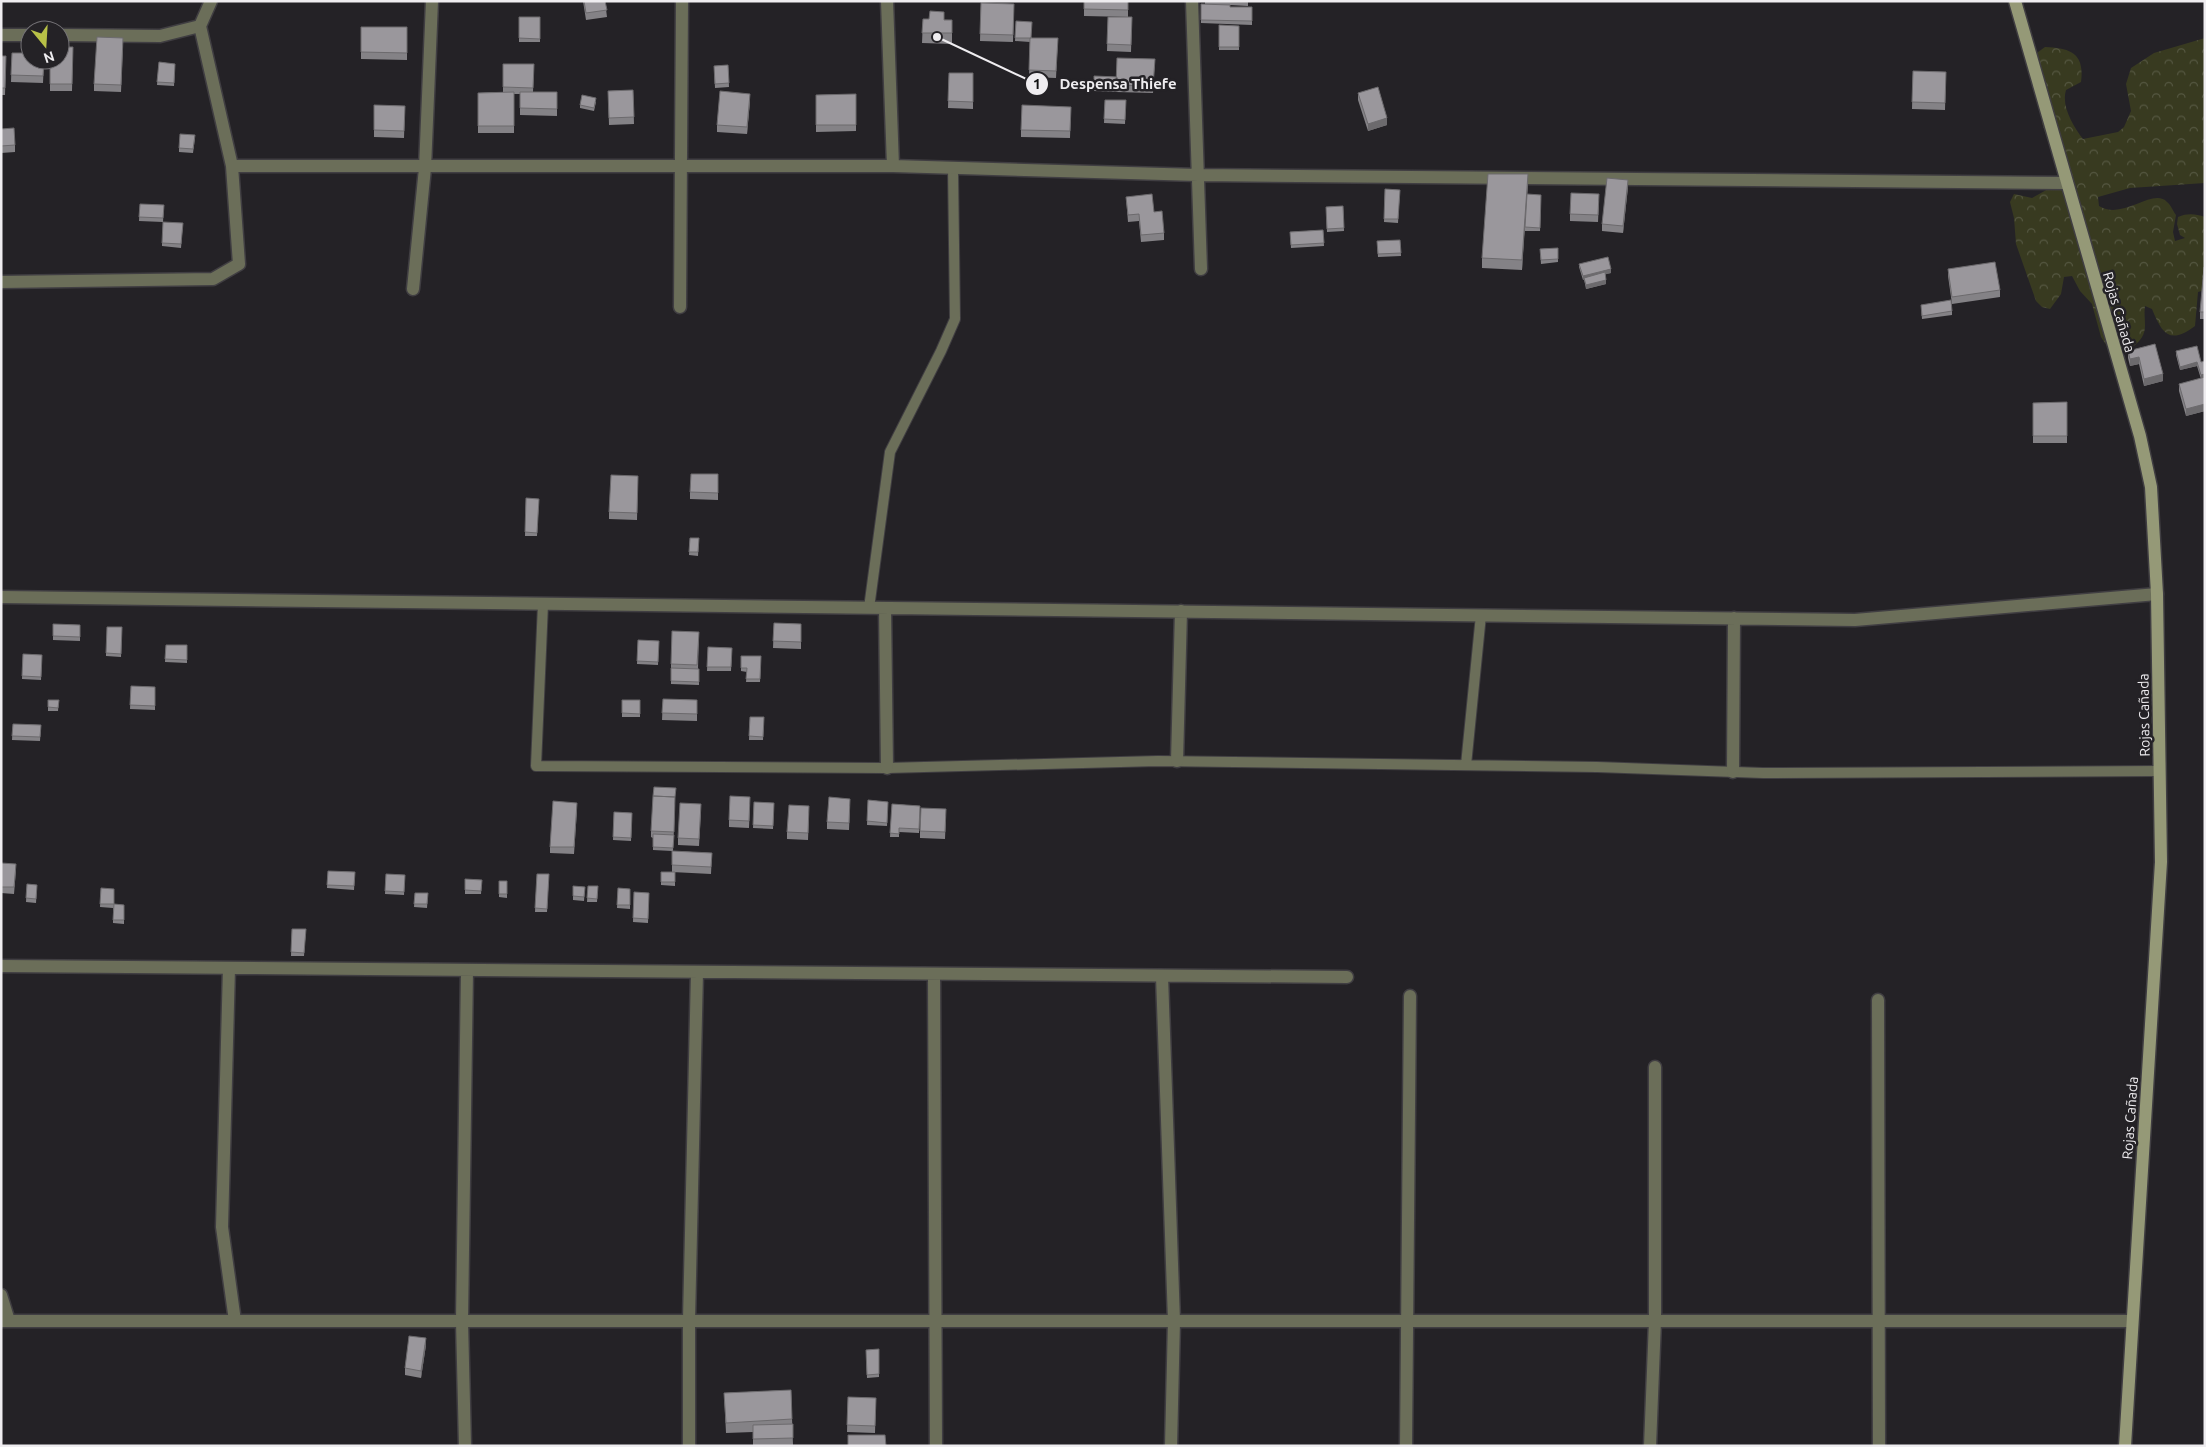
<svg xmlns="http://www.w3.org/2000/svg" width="2206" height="1447" font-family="Ubuntu,sans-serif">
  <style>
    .forest { fill: url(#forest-crowns) }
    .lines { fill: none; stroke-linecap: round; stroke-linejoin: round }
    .lane-casing { stroke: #403e42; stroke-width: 12 }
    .street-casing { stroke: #403e42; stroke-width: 15 }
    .secondary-casing { stroke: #403e42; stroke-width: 15 }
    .lane { stroke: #6b6e59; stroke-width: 10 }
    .street { stroke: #6b6e59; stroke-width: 12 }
    .secondary { stroke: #959977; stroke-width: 12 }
    .wall { fill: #848286 }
    .shaded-wall { fill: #6c6a6d }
    .building { fill: #9a979c; stroke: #6c6a6d }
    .labels { text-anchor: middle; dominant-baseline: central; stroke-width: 5; stroke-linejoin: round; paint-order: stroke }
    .street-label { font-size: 14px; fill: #efedf0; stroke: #242226 }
    .leader { fill: none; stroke: #efedf0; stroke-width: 2 }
    .callout-dot { fill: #efedf0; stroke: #242226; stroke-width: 2 }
    .mark-label { font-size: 15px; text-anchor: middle; font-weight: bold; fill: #111 }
    .callout-label { font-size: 15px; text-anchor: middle; font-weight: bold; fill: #efedf0; stroke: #242226; stroke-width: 5; stroke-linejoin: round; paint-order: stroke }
  </style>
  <defs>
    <pattern id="forest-crowns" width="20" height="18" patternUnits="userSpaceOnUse" patternTransform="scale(1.25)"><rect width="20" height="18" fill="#383a20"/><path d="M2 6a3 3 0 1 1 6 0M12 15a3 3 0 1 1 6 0" fill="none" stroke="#555741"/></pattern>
  </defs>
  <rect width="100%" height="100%" fill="#242226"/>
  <!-- forest -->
  <path class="forest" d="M 2205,38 L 2205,183 L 2130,188 L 2098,197 L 2099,206 C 2123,221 2153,187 2167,202 C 2171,205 2173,211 2176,215 L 2173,232 L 2175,241 L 2185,238 L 2180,235 L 2177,224 L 2178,217 C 2188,213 2195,214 2205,217 L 2205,290 L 2198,292 L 2195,326 C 2170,345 2162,334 2152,309 L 2145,306 C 2144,313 2145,318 2145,326 C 2145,343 2127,352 2112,354 L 2101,337 L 2092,304 L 2080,291 L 2072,276 L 2064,277 L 2061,294 L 2050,309 L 2042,307 L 2036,301 L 2016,244 L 2014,218 L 2010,202 L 2014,194 L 2032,198 L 2048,189 L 2057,188 L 2058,171 L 2042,123 L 2044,115 L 2030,58 L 2045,47 C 2070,48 2085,53 2081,82 L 2066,90 C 2061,106 2073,126 2083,139 L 2118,132 L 2124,127 L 2131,111 L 2126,84 L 2131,68 L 2154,53 Z"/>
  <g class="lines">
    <defs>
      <path id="lane" d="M 543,604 L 536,766 L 887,768 L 1158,761 L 1597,767 L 1763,773 L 2160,771
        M 869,608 L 890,452 L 941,351 L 955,319 L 953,168
        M 1466,765 L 1481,615"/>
      <path id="street" d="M 887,1 L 893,166
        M 1192,1 L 1201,269
        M 200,26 L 232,166
        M 1,35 L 30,35
        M 60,35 L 160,36 L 200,26 L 211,1
        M 1,282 L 213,279 L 239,264 L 232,166 L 893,166 L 1198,175 L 2067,183
        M 413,289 L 425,168 L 432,1
        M 680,307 L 682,1
        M 1,597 L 1855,620 L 2157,594
        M 885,608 L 887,768
        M 1177,761 L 1181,611
        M 1733,772 L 1734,618
        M 1,966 L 1347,977
        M 229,968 L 222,1227 L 235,1321
        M 934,974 L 936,1446
        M 1162,976 L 1174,1321 L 1171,1446
        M 1878,1000 L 1879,1446
        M 1,1295 L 9,1321
        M 1,1321 L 2132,1321
        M 465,1446 L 462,1321 L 467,970
        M 689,1446 L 689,1320 L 697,972
        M 1406,1446 L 1410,996
        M 1650,1446 L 1655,1321 L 1655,1067"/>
      <path id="secondary" d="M 2015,1 L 2140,436 L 2151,487 L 2157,594 L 2161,862 L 2125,1446"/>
    </defs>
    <!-- lane casing -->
    <use href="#lane" class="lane-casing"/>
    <!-- street casing -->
    <use href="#street" class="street-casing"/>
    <!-- secondary casing -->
    <use href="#secondary" class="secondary-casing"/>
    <!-- lane -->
    <use href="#lane" class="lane"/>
    <!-- street -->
    <use href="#street" class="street"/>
    <!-- secondary -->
    <use href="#secondary" class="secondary"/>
  </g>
  <!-- wall -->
  <path class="wall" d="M 583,1 L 605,1 L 607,17 L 586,20 Z
    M 1084,1 L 1128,1 L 1128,17 L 1084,16 Z
    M 1205,1 L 1248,1 L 1248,6 L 1230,5 L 1230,7 L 1252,7 L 1252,25 L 1201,23 L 1201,4 L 1205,4 Z
    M 981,3 L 1014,4 L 1013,42 L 980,41 Z
    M 519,17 L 540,17 L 540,42 L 519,42 Z
    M 1108,17 L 1132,17 L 1131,52 L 1107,51 Z
    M 923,19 L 952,20 L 952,44 L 922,43 Z
    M 1016,21 L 1032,38 L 1058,38 L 1056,78 L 1029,77 L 1030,42 L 1015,41 Z
    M 1219,25 L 1239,26 L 1239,50 L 1219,50 Z
    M 361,27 L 407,27 L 407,60 L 361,59 Z
    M 123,45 L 121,92 L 94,91 L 94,84 Z
    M 73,47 L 72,91 L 50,91 L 50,60 Z
    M 12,53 L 44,60 L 43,83 L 11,82 Z
    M 1,56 L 6,56 L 5,95 L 1,95 Z
    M 1155,59 L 1153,93 L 1116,92 L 1116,91 L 1116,92 L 1094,91 L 1094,76 L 1117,77 Z
    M 159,62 L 175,64 L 174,86 L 157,85 Z
    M 503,64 L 534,64 L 533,92 L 557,92 L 557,116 L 520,115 L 520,94 L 514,94 L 514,133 L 478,133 L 478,93 L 503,92 Z
    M 728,65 L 729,87 L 715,88 L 714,66 Z
    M 1913,71 L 1946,72 L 1945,110 L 1912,109 Z
    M 949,73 L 973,73 L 973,109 L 948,108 Z
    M 633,90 L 634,124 L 609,125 L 608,91 Z
    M 1358,93 L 1387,125 L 1368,131 L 1358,100 Z
    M 856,94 L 856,131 L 816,132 L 816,95 Z
    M 1105,100 L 1126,100 L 1125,124 L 1104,123 Z
    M 750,101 L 747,134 L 717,132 L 717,125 Z
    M 596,102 L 594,111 L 580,108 L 580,105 Z
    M 374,105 L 405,106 L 404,138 L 374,137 Z
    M 1071,107 L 1070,138 L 1021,137 L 1021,130 Z
    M 1,129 L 15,145 L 15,152 L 1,153 Z
    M 195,138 L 193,153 L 179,152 L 179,148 Z
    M 1528,184 L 1527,195 L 1541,199 L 1540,231 L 1525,231 L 1525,220 L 1522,270 L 1482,268 L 1482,258 Z
    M 1628,187 L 1623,233 L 1602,231 L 1602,224 Z
    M 1385,189 L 1400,190 L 1398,223 L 1384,222 Z
    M 1126,197 L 1154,212 L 1164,233 L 1164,240 L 1141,242 L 1139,221 L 1128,222 Z
    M 1599,201 L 1598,222 L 1570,221 L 1570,214 Z
    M 140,204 L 164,205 L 163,222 L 139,221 Z
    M 1343,206 L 1344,231 L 1327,232 L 1326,207 Z
    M 183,223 L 181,248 L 162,246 L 162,243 Z
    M 1323,230 L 1324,246 L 1291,248 L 1290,232 Z
    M 1400,240 L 1401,256 L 1378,257 L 1377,241 Z
    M 1558,248 L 1558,262 L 1541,264 L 1540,249 Z
    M 1579,264 L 1611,273 L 1605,274 L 1606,284 L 1586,289 L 1584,279 L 1583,280 L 1579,267 Z
    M 2205,268 L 2205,319 L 2200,319 L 2200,312 Z
    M 1948,269 L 2000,290 L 2000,297 L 1952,304 L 1948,276 Z
    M 1921,305 L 1952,311 L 1952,315 L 1922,319 Z
    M 2155,344 L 2163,381 L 2144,386 L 2139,364 L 2130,366 L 2128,358 L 2128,351 Z
    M 2176,351 L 2201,362 L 2205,411 L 2186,416 L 2179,391 L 2179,384 L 2201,379 L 2197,366 L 2180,370 L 2176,355 Z
    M 2067,402 L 2067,443 L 2033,443 L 2033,403 Z
    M 718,474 L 718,500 L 690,499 L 690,492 Z
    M 638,476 L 637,520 L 609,519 L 609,512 Z
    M 526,498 L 539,499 L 537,536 L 525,536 Z
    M 690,538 L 699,538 L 698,556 L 689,555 Z
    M 774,623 L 801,624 L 801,649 L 773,648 Z
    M 53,624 L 80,625 L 80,641 L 53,640 Z
    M 122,627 L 121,657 L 106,656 L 106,653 Z
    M 699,632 L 698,669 L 699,669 L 699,685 L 671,684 L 671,664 Z
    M 638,640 L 659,641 L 658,665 L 637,664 Z
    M 166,645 L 187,645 L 187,663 L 165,662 Z
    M 708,647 L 732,648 L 731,671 L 707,671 Z
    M 23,654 L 42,655 L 41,680 L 22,679 Z
    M 741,656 L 761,656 L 760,682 L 746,682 L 747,672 L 741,671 Z
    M 131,686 L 155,687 L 155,710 L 130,709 Z
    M 663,699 L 697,700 L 697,721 L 662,720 Z
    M 48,700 L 59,700 L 58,711 L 48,711 Z
    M 622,700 L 640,700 L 640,717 L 622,717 Z
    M 750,717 L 764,717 L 763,740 L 749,740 Z
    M 13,724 L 41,725 L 40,741 L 12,740 Z
    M 868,800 L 888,802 L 887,826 L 867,825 Z
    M 754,802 L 774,803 L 773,829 L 753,828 Z
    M 675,804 L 673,851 L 712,853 L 711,874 L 672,872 L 672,851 L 653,850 L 653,838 L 651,837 L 651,831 Z
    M 750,804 L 749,828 L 729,827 L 729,820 Z
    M 892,804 L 920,806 L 919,833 L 899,832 L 899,837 L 890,837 Z
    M 850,806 L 849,830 L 827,829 L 827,822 Z
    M 577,810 L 574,854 L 550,853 L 550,847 Z
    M 701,811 L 699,846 L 678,845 L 678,838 Z
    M 614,812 L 632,813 L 631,841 L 613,840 Z
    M 809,813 L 808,840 L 787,839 L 787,832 Z
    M 946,816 L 945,839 L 920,838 L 920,831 Z
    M 1,863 L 16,870 L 14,894 L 1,893 Z
    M 328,871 L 355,872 L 354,890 L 327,888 Z
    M 661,872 L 675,872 L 675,886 L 661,885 Z
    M 386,874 L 405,875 L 404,895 L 385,894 Z
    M 537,874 L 549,874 L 547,912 L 535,912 Z
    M 465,879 L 482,880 L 481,894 L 465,894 Z
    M 499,881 L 507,881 L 507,898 L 499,897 Z
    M 27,884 L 37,885 L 36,903 L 26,902 Z
    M 573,886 L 585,887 L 584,901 L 573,900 Z
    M 588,886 L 598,886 L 597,902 L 587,902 Z
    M 101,888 L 114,904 L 124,905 L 124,924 L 113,923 L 113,908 L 100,907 Z
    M 618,888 L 630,889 L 630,909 L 617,908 Z
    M 634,892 L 649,893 L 648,923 L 633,922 Z
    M 415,893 L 428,893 L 427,908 L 414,907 Z
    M 292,929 L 306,929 L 304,956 L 291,956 Z
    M 426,1345 L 421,1378 L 405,1375 L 405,1368 Z
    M 879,1349 L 879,1377 L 867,1378 L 866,1350 Z
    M 791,1390 L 793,1445 L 753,1446 L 753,1432 L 726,1433 L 724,1393 Z
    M 848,1397 L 876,1398 L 875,1433 L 847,1432 Z"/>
  <!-- shaded-wall -->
  <path class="shaded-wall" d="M 750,94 L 750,101 L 747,134 L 747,127 Z
    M 1387,118 L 1387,125 L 1368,131 L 1368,124 Z
    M 1528,174 L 1528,184 L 1522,270 L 1522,260 Z
    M 1628,180 L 1628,187 L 1623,233 L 1623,226 Z
    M 1611,269 L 1611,273 L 1583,280 L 1583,276 Z
    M 1606,280 L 1606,284 L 1586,289 L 1586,285 Z
    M 2139,357 L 2139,364 L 2130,366 L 2130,359 Z
    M 2197,362 L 2197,366 L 2180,370 L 2180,367 Z
    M 2163,374 L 2163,381 L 2144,386 L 2144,379 Z
    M 2205,374 L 2205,378 L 2201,379 L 2201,375 Z
    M 2205,404 L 2205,411 L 2186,416 L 2186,409 Z
    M 426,1338 L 426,1345 L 421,1378 L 421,1371 Z"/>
  <!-- building -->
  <path class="building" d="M 584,1 L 605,1 L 607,10 L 586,13 Z
    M 1084,1 L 1128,1 L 1128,10 L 1084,9 Z
    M 1214,1 L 1248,1 L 1248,2 Z
    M 981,3 L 1014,4 L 1013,35 L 980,34 Z
    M 1201,4 L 1230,5 L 1230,7 L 1252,7 L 1252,21 L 1201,20 Z
    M 930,11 L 944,12 L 944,20 L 952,20 L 952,33 L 922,33 L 923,19 L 929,19 Z
    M 519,17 L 540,17 L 540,39 L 519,38 Z
    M 1108,17 L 1132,17 L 1131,45 L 1107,44 Z
    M 1016,21 L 1032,22 L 1031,38 L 1015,38 Z
    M 1219,25 L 1239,26 L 1239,47 L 1219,47 Z
    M 361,27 L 407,27 L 407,53 L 361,52 Z
    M 97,37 L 123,38 L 121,85 L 94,84 Z
    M 1030,38 L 1058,38 L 1056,71 L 1029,70 Z
    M 60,47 L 73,47 L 72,84 L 50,84 L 50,60 L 60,60 Z
    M 12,53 L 30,53 L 30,60 L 44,60 L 43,76 L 11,75 Z
    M 1,56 L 6,56 L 5,88 L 1,88 Z
    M 1117,58 L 1155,59 L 1153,86 L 1116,85 Z
    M 159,62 L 175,64 L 174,83 L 157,82 Z
    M 503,64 L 534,64 L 533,88 L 503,87 Z
    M 728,65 L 729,83 L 715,84 L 714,66 Z
    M 1913,71 L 1946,72 L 1945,103 L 1912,102 Z
    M 949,73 L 973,73 L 973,102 L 948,101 Z
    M 1094,76 L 1117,77 L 1116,88 L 1094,88 Z
    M 1378,87 L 1387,118 L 1368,124 L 1358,93 Z
    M 633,90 L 634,117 L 609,118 L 608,91 Z
    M 720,91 L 750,94 L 747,127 L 717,125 Z
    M 514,92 L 514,126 L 478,126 L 478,93 Z
    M 520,92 L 557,92 L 557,109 L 520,108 Z
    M 856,94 L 856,125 L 816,125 L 816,95 Z
    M 582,95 L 596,98 L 594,108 L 580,105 Z
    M 1105,100 L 1126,100 L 1125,120 L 1104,119 Z
    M 374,105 L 405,106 L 404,131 L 374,130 Z
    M 1022,105 L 1071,107 L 1070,131 L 1021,130 Z
    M 14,128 L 15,145 L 1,146 L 1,129 Z
    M 180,134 L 195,135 L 193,149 L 179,148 Z
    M 1488,174 L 1528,174 L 1522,260 L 1482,258 Z
    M 1607,178 L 1628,180 L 1623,226 L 1602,224 Z
    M 1385,189 L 1400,190 L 1398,219 L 1384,219 Z
    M 1571,193 L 1599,194 L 1598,215 L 1570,214 Z
    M 1152,194 L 1154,212 L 1162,211 L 1164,233 L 1141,235 L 1139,214 L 1128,215 L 1126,197 Z
    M 1527,194 L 1541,195 L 1540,228 L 1525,227 Z
    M 140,204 L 164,205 L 163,218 L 139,217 Z
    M 1343,206 L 1344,228 L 1327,229 L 1326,207 Z
    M 163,222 L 183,223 L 181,244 L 162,243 Z
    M 1323,230 L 1324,243 L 1291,245 L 1290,232 Z
    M 1400,240 L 1401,253 L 1378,254 L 1377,241 Z
    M 1558,248 L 1558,259 L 1541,260 L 1540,249 Z
    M 1608,257 L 1611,269 L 1583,276 L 1579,264 Z
    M 1995,262 L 2000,290 L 1952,297 L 1948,269 Z
    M 2204,267 L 2205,268 L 2205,312 L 2200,312 Z
    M 1605,272 L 1606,280 L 1586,285 L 1584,278 Z
    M 1951,300 L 1952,311 L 1922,316 L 1921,305 Z
    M 2155,344 L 2163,374 L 2144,379 L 2139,357 L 2130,359 L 2128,351 Z
    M 2197,346 L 2201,362 L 2205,361 L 2205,374 L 2201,375 L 2197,362 L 2180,367 L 2176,351 Z
    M 2205,377 L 2205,404 L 2186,409 L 2179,384 Z
    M 2067,402 L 2067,436 L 2033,436 L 2033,403 Z
    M 691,474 L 718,474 L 718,493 L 690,492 Z
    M 611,475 L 638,476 L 637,513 L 609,512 Z
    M 526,498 L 539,499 L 537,533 L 525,532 Z
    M 690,538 L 699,538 L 698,552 L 689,552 Z
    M 774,623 L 801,624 L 801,642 L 773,641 Z
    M 53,624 L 80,625 L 80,637 L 53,636 Z
    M 107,627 L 122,627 L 121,654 L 106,653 Z
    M 672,631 L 699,632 L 697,665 L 671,664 Z
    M 638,640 L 659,641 L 658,662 L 637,661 Z
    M 166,645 L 187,645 L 187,660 L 165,659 Z
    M 708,647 L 732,648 L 731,667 L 707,667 Z
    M 23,654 L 42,655 L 41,677 L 22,676 Z
    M 741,656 L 761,656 L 760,679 L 746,679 L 747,668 L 741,668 Z
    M 671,668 L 699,669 L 699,682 L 671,681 Z
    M 131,686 L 155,687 L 155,706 L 130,705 Z
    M 663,699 L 697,700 L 697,714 L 662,713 Z
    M 48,700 L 59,700 L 58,708 L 48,707 Z
    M 622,700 L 640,700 L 640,714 L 622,713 Z
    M 750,717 L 764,717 L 763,737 L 749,736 Z
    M 13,724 L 41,725 L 40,737 L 12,736 Z
    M 654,787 L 676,788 L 675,797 L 653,796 Z
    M 653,796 L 675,797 L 674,832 L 651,831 Z
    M 730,796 L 750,797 L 749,821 L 729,820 Z
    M 829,797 L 850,799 L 849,823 L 827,822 Z
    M 868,800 L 888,802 L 887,823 L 867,821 Z
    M 553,801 L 577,803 L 574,847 L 550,847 Z
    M 754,802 L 774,803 L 773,826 L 753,825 Z
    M 680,803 L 701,804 L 699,839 L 678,838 Z
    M 892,804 L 920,806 L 919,829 L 899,828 L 899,834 L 890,833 Z
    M 789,805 L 809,806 L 808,833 L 787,832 Z
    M 921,808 L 946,809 L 945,832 L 920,831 Z
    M 614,812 L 632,813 L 631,838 L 613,837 Z
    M 653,834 L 674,835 L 673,848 L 653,847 Z
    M 672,851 L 712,853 L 711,867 L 672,865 Z
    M 1,863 L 16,864 L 14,887 L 1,887 Z
    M 328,871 L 355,872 L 354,886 L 327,885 Z
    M 661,872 L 675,872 L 675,882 L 661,882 Z
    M 386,874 L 405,875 L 404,892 L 385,891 Z
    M 537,874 L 549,874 L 547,909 L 535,908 Z
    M 465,879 L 482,880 L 481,891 L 465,890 Z
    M 499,881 L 507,881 L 507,894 L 499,894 Z
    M 27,884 L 37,885 L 36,899 L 26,898 Z
    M 573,886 L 585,887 L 584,897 L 573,896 Z
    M 588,886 L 598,886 L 597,899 L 587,898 Z
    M 101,888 L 114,889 L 114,904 L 100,904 Z
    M 618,888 L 630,889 L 630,905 L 617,905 Z
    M 634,892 L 649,893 L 648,919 L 633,918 Z
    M 415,893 L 428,893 L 427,904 L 414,904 Z
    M 114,904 L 124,905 L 124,920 L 113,920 Z
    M 292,929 L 306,929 L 304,953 L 291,952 Z
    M 409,1336 L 426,1338 L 421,1371 L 405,1368 Z
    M 879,1349 L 879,1374 L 867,1375 L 866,1350 Z
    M 791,1390 L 792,1419 L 726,1423 L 724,1393 Z
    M 848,1397 L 876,1398 L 875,1426 L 847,1425 Z
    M 793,1424 L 793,1438 L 753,1439 L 753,1425 Z
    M 848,1435 L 885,1435 L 886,1446 L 848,1446 Z"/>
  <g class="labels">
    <!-- street labels -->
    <g class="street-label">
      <text transform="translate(2119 312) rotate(74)">Rojas Cañada</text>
      <text transform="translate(2144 715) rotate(-91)">Rojas Cañada</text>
      <text transform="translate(2130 1118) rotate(-86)">Rojas Cañada</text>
    </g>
  </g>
  <!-- callouts -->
  <path class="leader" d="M937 37L1037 84"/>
  <g class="callout-dot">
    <circle cx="937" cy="37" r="5"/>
    <circle cx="1037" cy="84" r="12"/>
  </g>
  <g class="mark-label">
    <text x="1037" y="89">1</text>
  </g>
  <g class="callout-label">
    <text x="1118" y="89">Despensa Thiefe</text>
  </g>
  <!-- border -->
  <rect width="2206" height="1447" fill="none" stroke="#efedf0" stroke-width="5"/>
  <!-- north arrow -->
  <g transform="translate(45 45) rotate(162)"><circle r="24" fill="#242226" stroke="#757377"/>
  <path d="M0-4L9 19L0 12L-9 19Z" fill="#b8c147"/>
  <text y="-8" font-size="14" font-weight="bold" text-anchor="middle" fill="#efedf0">N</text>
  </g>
</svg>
